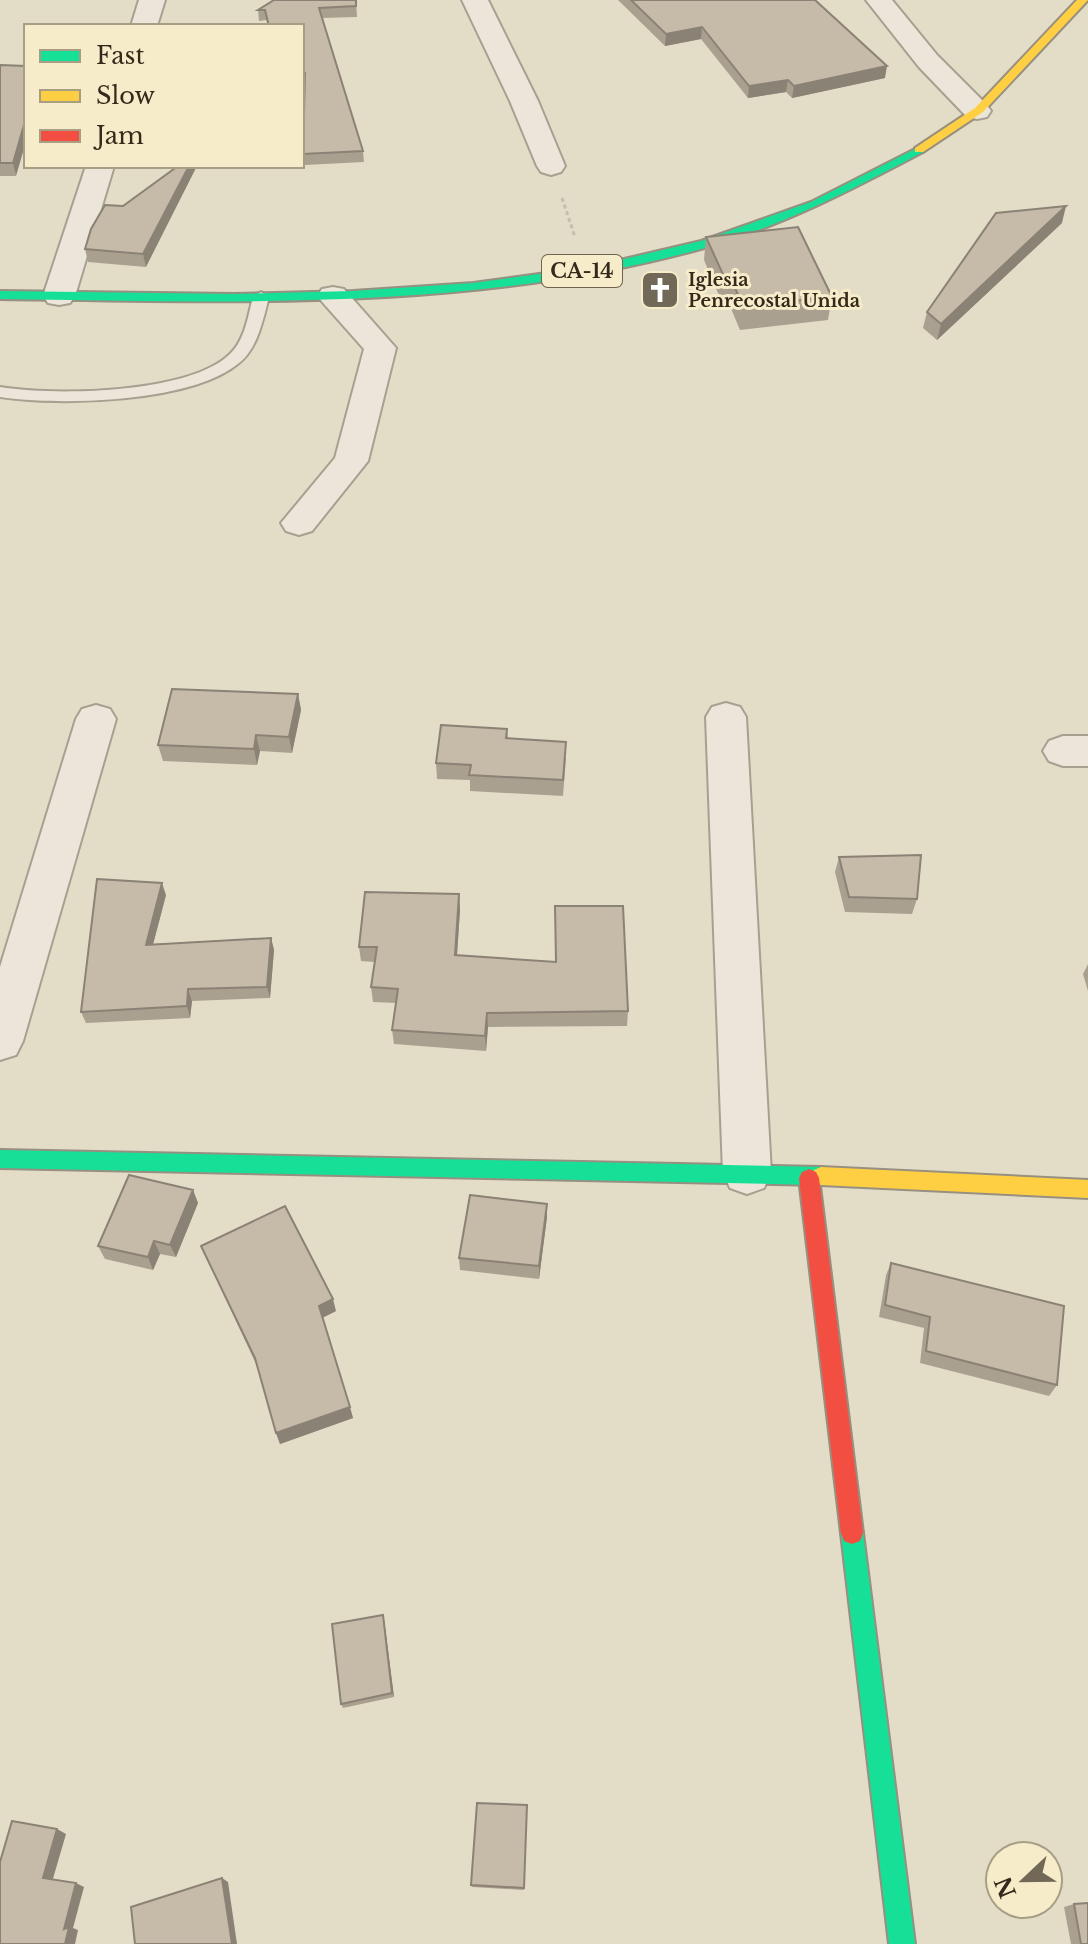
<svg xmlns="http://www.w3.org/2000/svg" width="1088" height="1944" font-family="'Libre Baskerville',serif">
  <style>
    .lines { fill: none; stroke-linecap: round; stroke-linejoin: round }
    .lane-casing { stroke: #a7a091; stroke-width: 4 }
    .street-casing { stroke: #a7a091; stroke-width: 4 }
    .fast-casing { stroke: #979081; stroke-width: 4 }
    .slow-casing { stroke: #979081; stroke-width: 4 }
    .jam-casing { stroke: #979081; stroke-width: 4 }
    .path { stroke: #c3beb1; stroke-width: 3; stroke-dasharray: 4 3; stroke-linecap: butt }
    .lane { fill: #ebe6d9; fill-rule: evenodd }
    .street { fill: #ebe6d9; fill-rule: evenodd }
    .fast { fill: #16e098; fill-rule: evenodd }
    .slow { fill: #ffcf43; fill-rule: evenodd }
    .jam { fill: #f24e42; fill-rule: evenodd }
    .wall { fill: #aaa090 }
    .shaded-wall { fill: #8b8276 }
    .building { fill: #c6baa8; stroke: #8b8276; stroke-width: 2 }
    .labels { text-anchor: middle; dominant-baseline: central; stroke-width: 6; stroke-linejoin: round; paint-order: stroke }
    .far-poi-label { font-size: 18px; font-weight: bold; fill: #34291a; stroke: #f6ecca; text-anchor: start }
    .shield { fill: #f6ecca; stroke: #6e644f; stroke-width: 2 }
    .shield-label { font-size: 20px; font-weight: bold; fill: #34291a }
  </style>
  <rect width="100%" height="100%" fill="#e3ddc7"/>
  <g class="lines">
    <defs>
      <path id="lane" d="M 261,292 L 269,297 C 263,319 258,348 239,363 C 192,403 59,406 0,397 L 0,387 C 54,396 189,394 230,354 C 245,340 248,316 253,297 Z"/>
      <path id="street" d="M 139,0 L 165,0 L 157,26 L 131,26 Z
        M 462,0 L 488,0 L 538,101 L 565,166 L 561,172 L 551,175 L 541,172 L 537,166 L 510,101 Z
        M 866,0 L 892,0 L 937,55 L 987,105 L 991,111 L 987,117 L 977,119 L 967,117 L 919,67 Z
        M 86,166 L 114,166 L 75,296 L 70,303 L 59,305 L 48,303 L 43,296 Z
        M 333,287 L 344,289 L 396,348 L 368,461 L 312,531 L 299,535 L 286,531 L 281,523 L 335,458 L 364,349 L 317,296 L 322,289 Z
        M 726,703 L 740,707 L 746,717 L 771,1173 L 764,1188 L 747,1194 L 730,1188 L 723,1173 L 706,717 L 712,707 Z
        M 96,705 L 110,709 L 116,719 L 23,1041 L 16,1055 L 0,1060 L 0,967 L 76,719 L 82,709 Z
        M 1063,736 L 1088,736 L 1088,766 L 1063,766 L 1049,761 L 1043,751 L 1049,741 Z"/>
      <path id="fast" d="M 919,147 L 925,150 L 923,152 C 853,189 784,225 708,247 C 479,312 236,302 0,299 L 0,291 L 234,294 L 353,291 L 473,283 L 590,267 L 701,241 L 811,202 Z
        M 0,1150 L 821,1167 L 828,1170 L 831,1176 L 828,1182 L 821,1185 L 0,1168 Z
        M 852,1522 L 860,1525 L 863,1533 L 915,1944 L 889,1944 L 841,1533 L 844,1525 Z"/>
      <path id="slow" d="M 1077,0 L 1088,0 L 983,112 L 923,152 L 915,152 L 915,148 L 975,108 Z
        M 821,1167 L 1088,1180 L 1088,1198 L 821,1185 L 814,1182 L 811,1176 L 814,1170 Z"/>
      <path id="jam" d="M 809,1169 L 816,1172 L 819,1178 L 863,1533 L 860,1541 L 852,1544 L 844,1541 L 841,1533 L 799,1178 L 802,1172 Z"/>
    </defs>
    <!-- lane casing -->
    <use href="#lane" class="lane-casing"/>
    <!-- street casing -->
    <use href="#street" class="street-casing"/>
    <!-- fast casing -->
    <use href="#fast" class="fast-casing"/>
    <!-- slow casing -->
    <use href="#slow" class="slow-casing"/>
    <!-- jam casing -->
    <use href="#jam" class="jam-casing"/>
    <!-- path -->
    <path class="path" d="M 562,198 L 575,237"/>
    <!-- lane -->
    <use href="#lane" class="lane"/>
    <!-- street -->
    <use href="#street" class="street"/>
    <!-- fast -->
    <use href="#fast" class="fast"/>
    <!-- slow -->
    <use href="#slow" class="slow"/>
    <!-- jam -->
    <use href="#jam" class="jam"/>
  </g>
  <!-- wall -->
  <path class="wall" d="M 356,0 L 357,17 L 322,18 L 363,151 L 364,162 L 305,165 L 303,154 L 305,84 L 302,84 L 302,26 L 268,26 L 266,20 L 259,21 L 258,10 Z
    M 618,0 L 815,0 L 885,78 L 792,98 L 786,92 L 748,98 L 701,39 L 665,46 Z
    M 0,65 L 16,176 L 0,176 Z
    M 178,166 L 146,267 L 88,262 L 85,249 L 123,206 Z
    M 1062,223 L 937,340 L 923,328 L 927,312 Z
    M 706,237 L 832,297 L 828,320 L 740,330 L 729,304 L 723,305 L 704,260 Z
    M 298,694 L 301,710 L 292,753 L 260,751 L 257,765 L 163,761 L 158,745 Z
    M 507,729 L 508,738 L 566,758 L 563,796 L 470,791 L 470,780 L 437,779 L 436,763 Z
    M 839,857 L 917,899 L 912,914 L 845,912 L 835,872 Z
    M 459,894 L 460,910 L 457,955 L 628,1011 L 627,1026 L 488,1027 L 486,1051 L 394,1044 L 392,1030 L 396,1003 L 373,1002 L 371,987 L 375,962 L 361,961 L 359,947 Z
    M 166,895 L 153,944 L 271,938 L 274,950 L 270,998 L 192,1001 L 190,1018 L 86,1023 L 81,1012 Z
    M 1088,964 L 1088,991 L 1083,974 Z
    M 193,1190 L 198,1203 L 176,1257 L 160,1254 L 153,1270 L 105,1259 L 98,1246 Z
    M 547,1204 L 547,1217 L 539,1279 L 460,1270 L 459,1258 Z
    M 201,1246 L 336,1311 L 322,1318 L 353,1418 L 280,1444 L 276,1433 L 256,1364 Z
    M 891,1263 L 1057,1385 L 1049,1396 L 920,1363 L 924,1328 L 879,1317 L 886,1275 Z
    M 384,1619 L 394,1697 L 343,1708 L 341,1704 Z
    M 527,1805 L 524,1890 L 472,1887 L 471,1885 Z
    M 1074,1904 L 1088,1944 L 1071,1944 L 1064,1907 Z"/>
  <!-- shaded-wall -->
  <path class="shaded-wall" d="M 702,27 L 701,39 L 665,46 L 666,34 Z
    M 887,66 L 885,78 L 792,98 L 794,86 Z
    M 302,73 L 305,73 L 306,83 L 302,84 Z
    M 788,80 L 786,92 L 748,98 L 749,86 Z
    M 26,118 L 26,142 L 16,176 L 13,163 Z
    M 189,166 L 197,166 L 146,267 L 143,254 Z
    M 1066,206 L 1062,223 L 937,340 L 941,324 Z
    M 298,694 L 301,710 L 292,753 L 289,737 Z
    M 256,735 L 260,751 L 257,765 L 254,749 Z
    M 162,883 L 166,895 L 150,956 L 146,945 Z
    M 459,894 L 460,910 L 456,970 L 455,955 Z
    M 271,938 L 274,950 L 270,998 L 267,987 Z
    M 188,989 L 192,1001 L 190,1018 L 187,1006 Z
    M 487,1013 L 488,1027 L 486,1051 L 485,1036 Z
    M 193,1190 L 198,1203 L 176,1257 L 170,1245 Z
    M 547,1204 L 547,1217 L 539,1279 L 539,1266 Z
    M 154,1241 L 160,1254 L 153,1270 L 148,1257 Z
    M 333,1299 L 336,1311 L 322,1318 L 319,1306 Z
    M 350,1407 L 353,1418 L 280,1444 L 276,1433 Z
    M 383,1615 L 384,1619 L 394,1697 L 392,1693 Z
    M 57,1829 L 66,1834 L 52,1882 L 43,1878 Z
    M 222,1878 L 228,1882 L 237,1944 L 232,1944 Z
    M 76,1883 L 84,1887 L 73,1928 L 78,1930 L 75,1944 L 65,1944 L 64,1929 Z"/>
  <!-- building -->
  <path class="building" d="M 274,0 L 356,0 L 356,6 L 319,8 L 363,151 L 303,154 L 305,73 L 302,73 L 302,26 L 269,26 L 265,10 L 258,10 Z
    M 631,0 L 815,0 L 887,66 L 794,86 L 788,80 L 749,86 L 702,27 L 666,34 Z
    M 0,65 L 26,66 L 26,118 L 13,163 L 0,163 Z
    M 178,166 L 189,166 L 143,254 L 85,249 L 91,229 L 105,205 L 123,206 Z
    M 1066,206 L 941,324 L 927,312 L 996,213 Z
    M 798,227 L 832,297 L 743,306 L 732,281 L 726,281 L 706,237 Z
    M 172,689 L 298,694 L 289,737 L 256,735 L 254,749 L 158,745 Z
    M 441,725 L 507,729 L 506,738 L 566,742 L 563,780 L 469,775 L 471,765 L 436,763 Z
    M 921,855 L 917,899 L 849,897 L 839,857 Z
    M 97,879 L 162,883 L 146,945 L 271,938 L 267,987 L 188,989 L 187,1006 L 81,1012 Z
    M 365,892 L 459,894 L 455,955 L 556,962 L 555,906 L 623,906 L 628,1011 L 487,1013 L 485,1036 L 392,1030 L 398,989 L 371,987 L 377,947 L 359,947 Z
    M 129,1175 L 193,1190 L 170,1245 L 154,1241 L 148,1257 L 98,1246 Z
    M 470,1195 L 547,1204 L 539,1266 L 459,1258 Z
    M 285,1206 L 333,1299 L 319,1306 L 350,1407 L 276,1433 L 255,1358 L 201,1246 Z
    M 891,1263 L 1064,1306 L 1057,1385 L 926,1351 L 930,1317 L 885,1305 Z
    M 383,1615 L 392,1693 L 341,1704 L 332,1624 Z
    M 477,1803 L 527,1805 L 524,1888 L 471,1885 Z
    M 12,1821 L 57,1829 L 43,1878 L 76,1883 L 64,1929 L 69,1927 L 65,1944 L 0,1944 L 0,1862 Z
    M 222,1878 L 232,1944 L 135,1944 L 131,1907 Z
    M 1088,1903 L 1088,1944 L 1081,1944 L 1074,1904 Z"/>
  <!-- icons -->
  <defs>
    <symbol id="church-square" viewBox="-11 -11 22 22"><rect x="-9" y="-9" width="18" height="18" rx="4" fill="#716857" stroke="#f6ecca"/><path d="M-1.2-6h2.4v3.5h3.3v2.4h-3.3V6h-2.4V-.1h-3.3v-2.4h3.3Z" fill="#fff"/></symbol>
  </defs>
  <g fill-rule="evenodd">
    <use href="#church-square" x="638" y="268" width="44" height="44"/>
  </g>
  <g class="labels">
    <!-- far-poi labels -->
    <g class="far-poi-label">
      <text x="688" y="280">Iglesia<tspan x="688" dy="21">Penrecostal Unida</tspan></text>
    </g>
    <!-- shield labels -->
    <rect class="shield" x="542" y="255" width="80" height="32" rx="6"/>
    <g class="shield-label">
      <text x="582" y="271">CA-14</text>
    </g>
  </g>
  <!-- legend -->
  <rect x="24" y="24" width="280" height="144" fill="#f6ecca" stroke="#a89e84" stroke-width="2"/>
  <rect x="40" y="50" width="40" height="12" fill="#16e098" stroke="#a89e84" stroke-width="2"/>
  <text x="96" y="64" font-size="24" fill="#34291a">Fast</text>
  <rect x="40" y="90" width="40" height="12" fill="#ffcf43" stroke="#a89e84" stroke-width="2"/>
  <text x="96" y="104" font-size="24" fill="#34291a">Slow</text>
  <rect x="40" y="130" width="40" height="12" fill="#f24e42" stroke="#a89e84" stroke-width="2"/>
  <text x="96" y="144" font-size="24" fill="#34291a">Jam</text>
  <!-- north arrow -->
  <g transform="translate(1024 1880) rotate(248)"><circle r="38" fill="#f6ecca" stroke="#a89e84" stroke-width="2"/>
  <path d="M0-6L14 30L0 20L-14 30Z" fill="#716857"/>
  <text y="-12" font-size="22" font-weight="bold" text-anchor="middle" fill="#34291a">N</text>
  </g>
</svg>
